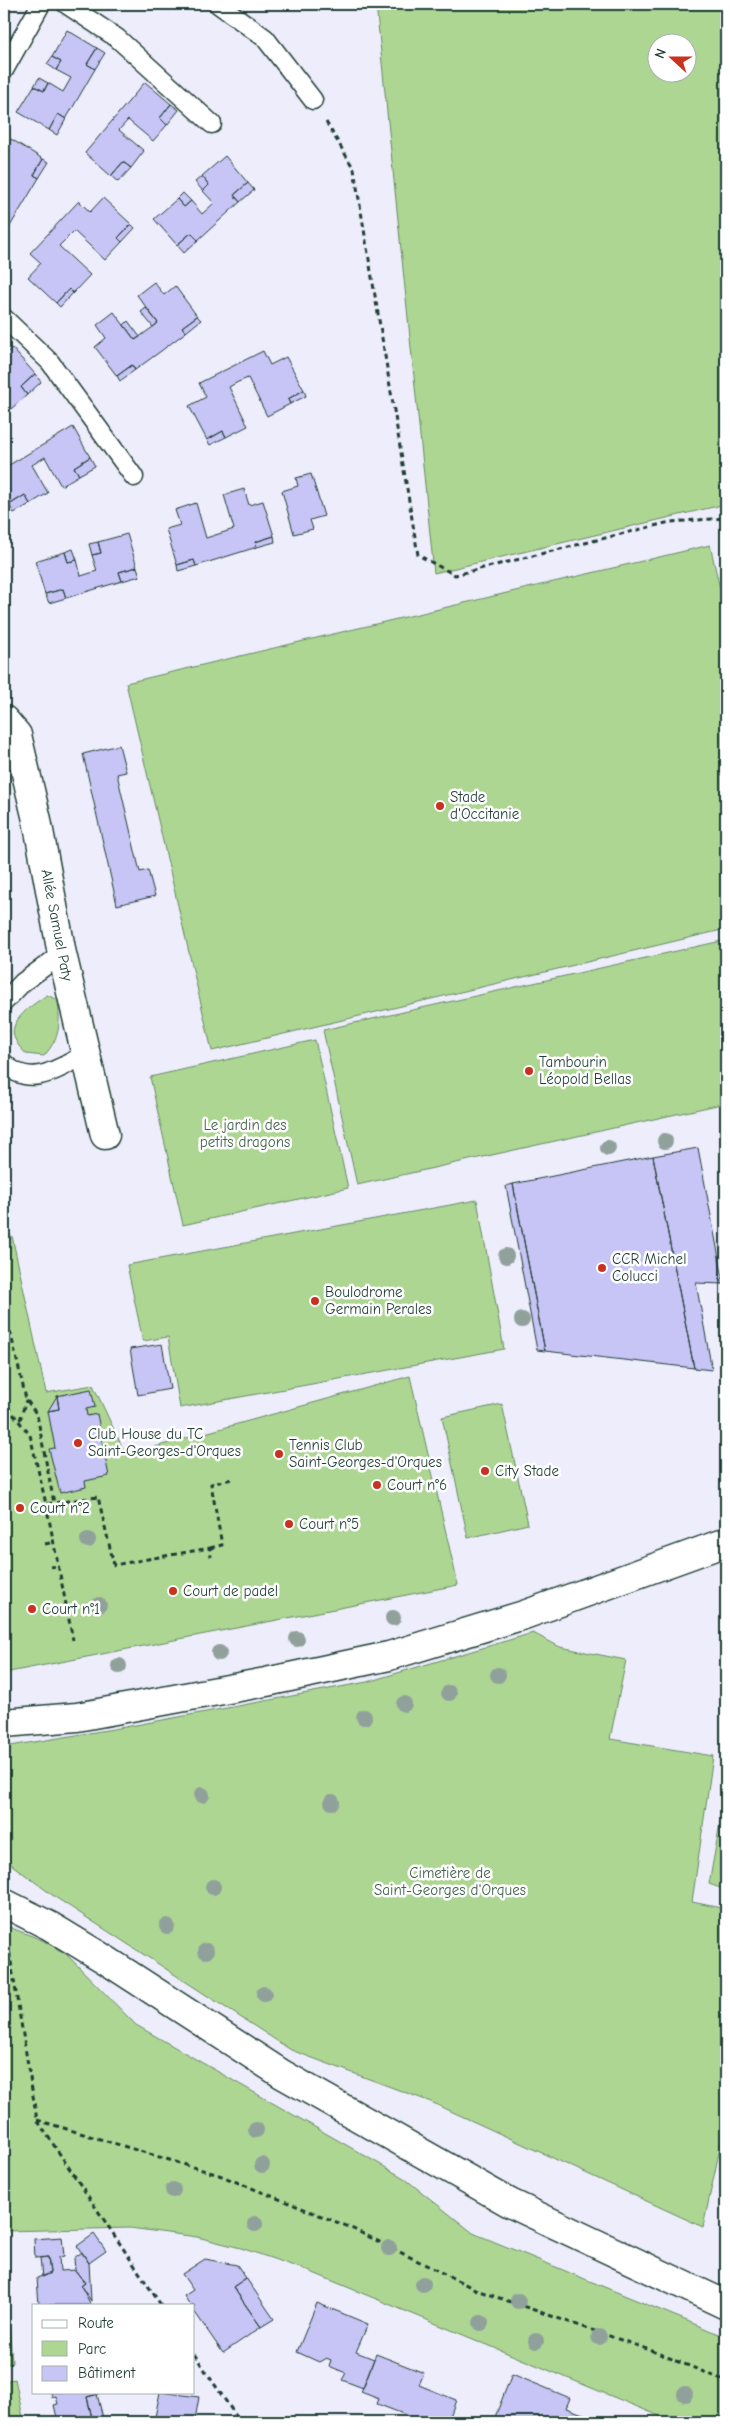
<svg xmlns="http://www.w3.org/2000/svg" width="730" height="2426" font-family="'Comic Neue',sans-serif">
  <style>
    .green { fill: #aed693; stroke: #668a64; fill-rule: evenodd }
    .building { fill: #c7c4f6; stroke: #1f3d34 }
    .lines { fill: none; stroke-linecap: round; stroke-linejoin: round }
    .lane-casing { stroke: #1f3d34; stroke-width: 21 }
    .street-casing { stroke: #1f3d34; stroke-width: 31 }
    .secondary-casing { stroke: #1f3d34; stroke-width: 31 }
    .path { stroke: #1f3d34; stroke-width: 3; stroke-dasharray: 5 4; stroke-linecap: butt }
    .lane { stroke: #fff; stroke-width: 18 }
    .street { stroke: #fff; stroke-width: 28 }
    .secondary { stroke: #fff; stroke-width: 28 }
    .tree { fill: #90a19b }
    .poi-dot { fill: #c8321e; stroke: #fff; stroke-width: 2 }
    .labels { text-anchor: middle; dominant-baseline: central; stroke-width: 5; stroke-linejoin: round; paint-order: stroke }
    .poi-label { font-size: 15px; fill: #1f3d34; stroke: #fff; text-anchor: start }
    .street-label { font-size: 15px; fill: #1f3d34; stroke: #fff }
    .park-label { font-size: 15px; fill: #43634c; stroke: #fff }
  </style>
  <rect width="100%" height="100%" fill="#eeedfc"/>
  <filter id="ink" filterUnits="userSpaceOnUse"><feTurbulence type="fractalNoise" baseFrequency=".02" numOctaves="2"/><feDisplacementMap in="SourceGraphic" scale="10" xChannelSelector="R" yChannelSelector="G"/><feConvolveMatrix kernelMatrix="1 2 1 2 8 2 1 2 1" color-interpolation-filters="sRGB"/></filter>
  <g filter="url(#ink)">
    <!-- green -->
    <path class="green" d="M 376,4 L 726,4 L 726,504 L 434,573 ZM 658,42 L 688,42 L 688,72 L 658,72 Z
      M 710,545 L 726,615 L 726,929 L 212,1051 L 126,683 Z
      M 726,940 L 726,1103 L 357,1185 L 323,1030 Z
      M 47,995 L 58,1000 C 60,1025 61,1036 44,1056 L 26,1054 C 23,1050 18,1046 16,1041 C 4,1022 34,1004 47,995 Z
      M 315,1040 L 348,1188 L 183,1225 L 150,1077 Z
      M 477,1200 L 504,1349 L 180,1408 L 168,1337 L 143,1341 L 127,1265 Z
      M 12,1236 L 46,1393 L 93,1385 L 126,1455 L 410,1376 L 458,1585 L 4,1673 L 4,1238 Z
      M 502,1404 L 528,1524 L 468,1538 L 442,1417 Z
      M 533,1633 L 560,1647 L 626,1660 L 610,1739 L 713,1756 L 692,1902 L 726,1909 L 726,2120 L 703,2227 L 431,2102 L 291,2050 L 55,1897 L 4,1859 L 4,1747 L 125,1727 L 367,1682 Z
      M 726,1790 L 726,1890 L 709,1884 Z
      M 4,1925 L 42,1940 L 66,1954 L 136,2025 L 404,2178 L 473,2233 L 726,2337 L 726,2422 L 674,2422 L 306,2270 L 241,2248 L 197,2237 L 130,2228 L 4,2231 Z
      M 4,2254 L 12,2363 L 4,2365 Z
      M 15,2379 L 24,2422 L 4,2422 L 4,2381 Z"/>
    <!-- building -->
    <path class="building" d="M 67,30 L 97,48 L 87,64 L 95,69 L 66,119 L 58,114 L 49,130 L 18,112 L 34,86 L 44,91 L 48,83 L 63,92 L 71,78 L 56,70 L 61,62 L 52,57 Z
      M 97,48 L 105,53 L 95,69 L 87,64 Z
      M 52,57 L 61,62 L 56,70 L 47,64 Z
      M 39,78 L 48,83 L 44,91 L 34,86 Z
      M 145,82 L 171,104 L 160,118 L 167,125 L 153,141 L 128,120 L 119,130 L 144,151 L 131,168 L 123,162 L 111,176 L 85,153 Z
      M 171,104 L 179,110 L 167,125 L 160,118 Z
      M 58,114 L 66,119 L 57,135 L 49,130 Z
      M 11,139 L 43,159 L 34,175 L 39,178 L 6,233 L 4,232 L 4,190 L 9,181 L 4,178 L 4,151 Z
      M 225,156 L 248,183 L 234,195 L 240,202 L 198,240 L 191,233 L 177,245 L 154,219 L 177,199 L 184,207 L 191,201 L 202,214 L 214,203 L 203,191 L 209,185 L 202,176 Z
      M 43,159 L 49,162 L 39,178 L 34,175 Z
      M 123,162 L 131,168 L 118,182 L 111,176 Z
      M 202,176 L 209,185 L 203,191 L 195,182 Z
      M 248,183 L 254,190 L 240,202 L 234,195 Z
      M 183,193 L 191,201 L 184,207 L 177,199 Z
      M 103,198 L 131,224 L 118,238 L 122,242 L 105,260 L 74,231 L 59,246 L 90,275 L 73,293 L 69,289 L 56,303 L 28,277 L 41,263 L 30,253 L 79,201 L 90,212 Z
      M 131,224 L 135,228 L 122,242 L 118,238 Z
      M 191,233 L 198,240 L 184,253 L 177,245 Z
      M 154,282 L 164,295 L 175,286 L 197,316 L 182,327 L 186,332 L 161,351 L 135,370 L 132,365 L 117,376 L 95,347 L 106,338 L 97,325 L 114,312 L 135,340 L 153,327 L 158,323 L 137,295 Z
      M 69,289 L 73,293 L 60,307 L 56,303 Z
      M 146,308 L 158,323 L 153,327 L 141,312 Z
      M 197,316 L 201,320 L 186,332 L 182,327 Z
      M 128,321 L 140,337 L 135,340 L 124,325 Z
      M 12,348 L 35,374 L 21,387 L 27,395 L 4,415 L 4,355 Z
      M 263,351 L 270,365 L 286,357 L 304,390 L 288,399 L 290,404 L 267,416 L 248,378 L 238,382 L 229,387 L 248,426 L 226,437 L 223,431 L 207,440 L 189,406 L 206,397 L 199,383 Z
      M 132,365 L 135,370 L 120,381 L 117,376 Z
      M 35,374 L 41,382 L 27,395 L 21,387 Z
      M 304,390 L 306,396 L 290,404 L 288,399 Z
      M 73,427 L 90,457 L 74,467 L 79,475 L 61,486 L 45,457 L 32,465 L 48,493 L 30,504 L 25,495 L 9,505 L 4,495 L 4,468 Z
      M 223,431 L 226,437 L 210,445 L 207,440 Z
      M 90,457 L 95,466 L 79,475 L 74,467 Z
      M 311,474 L 324,516 L 310,520 L 313,529 L 294,534 L 282,491 L 298,486 L 296,478 Z
      M 244,489 L 249,505 L 263,501 L 274,536 L 255,542 L 257,547 L 196,566 L 194,560 L 177,565 L 166,529 L 180,525 L 175,510 L 196,503 L 206,538 L 234,529 L 224,495 Z
      M 25,495 L 30,504 L 14,513 L 9,505 Z
      M 127,534 L 137,567 L 119,572 L 122,581 L 66,598 L 63,589 L 45,594 L 35,561 L 65,552 L 68,562 L 77,560 L 81,576 L 97,571 L 92,555 L 101,553 L 98,542 Z
      M 274,536 L 275,542 L 257,547 L 255,542 Z
      M 98,542 L 101,553 L 92,555 L 89,544 Z
      M 73,549 L 77,560 L 68,562 L 65,552 Z
      M 194,560 L 196,566 L 178,571 L 177,565 Z
      M 137,567 L 140,576 L 122,581 L 119,572 Z
      M 63,589 L 66,598 L 49,603 L 45,594 Z
      M 119,745 L 126,772 L 117,774 L 140,872 L 148,870 L 155,896 L 117,905 L 83,754 Z
      M 698,1148 L 724,1284 L 696,1283 L 712,1370 L 694,1368 L 653,1156 Z
      M 653,1156 L 694,1368 L 545,1351 L 513,1184 Z
      M 513,1184 L 545,1351 L 537,1350 L 506,1186 Z
      M 162,1344 L 170,1389 L 138,1395 L 130,1349 Z
      M 91,1389 L 95,1407 L 86,1409 L 87,1416 L 97,1414 L 100,1429 L 97,1430 L 98,1437 L 101,1437 L 109,1476 L 85,1481 L 86,1487 L 60,1493 L 49,1449 L 55,1448 L 48,1411 L 59,1409 L 57,1396 Z
      M 57,1396 L 59,1409 L 48,1411 Z
      M 94,2234 L 106,2251 L 89,2263 L 77,2246 Z
      M 62,2237 L 64,2256 L 59,2257 L 60,2271 L 75,2270 L 85,2283 L 81,2286 L 91,2305 L 39,2305 L 37,2278 L 50,2273 L 48,2257 L 35,2258 L 34,2239 Z
      M 82,2252 L 89,2263 L 91,2301 L 81,2286 L 85,2283 L 75,2270 L 74,2258 Z
      M 48,2257 L 50,2273 L 42,2277 L 40,2258 Z
      M 205,2259 L 237,2265 L 246,2278 L 233,2287 L 261,2327 L 223,2353 L 194,2311 L 194,2305 L 190,2305 L 184,2296 L 193,2290 L 182,2274 Z
      M 246,2278 L 274,2319 L 261,2327 L 233,2287 Z
      M 317,2303 L 368,2324 L 356,2352 L 374,2359 L 363,2388 L 342,2380 L 346,2373 L 329,2366 L 331,2360 L 326,2358 L 319,2362 L 297,2352 Z
      M 376,2354 L 424,2373 L 419,2385 L 456,2400 L 448,2422 L 403,2422 L 406,2415 L 377,2404 L 379,2399 L 361,2392 Z
      M 512,2374 L 570,2398 L 566,2408 L 586,2415 L 583,2422 L 493,2422 Z
      M 51,2392 L 99,2392 L 99,2394 L 87,2397 L 93,2422 L 58,2422 L 54,2405 L 58,2404 L 56,2396 L 52,2397 Z
      M 160,2392 L 199,2397 L 195,2420 L 188,2419 L 188,2422 L 154,2422 Z
      M 97,2394 L 104,2422 L 93,2422 L 87,2397 Z"/>
    <g class="lines">
      <defs>
        <path id="lane" d="M 66,4 L 117,38 L 212,124
          M 218,4 L 265,38 L 313,100
          M 4,70 L 41,4
          M 4,318 L 50,362 L 134,477
          M 4,1002 L 23,982 L 62,954
          M 4,1063 C 30,1090 59,1068 86,1054"/>
        <path id="street" d="M 4,720 L 17,735 L 37,820 L 62,954 L 105,1135"/>
        <path id="secondary" d="M 4,1723 L 77,1717 L 266,1682 L 389,1656 L 524,1615 L 726,1542
          M 4,1903 L 50,1926 L 106,1960 L 282,2074 L 510,2203 L 726,2305"/>
      </defs>
      <!-- lane casing -->
      <use href="#lane" class="lane-casing"/>
      <!-- street casing -->
      <use href="#street" class="street-casing"/>
      <!-- secondary casing -->
      <use href="#secondary" class="secondary-casing"/>
      <!-- path -->
      <path class="path" d="M 326,122 L 354,169 L 418,555 L 455,575 L 670,522 L 726,518
        M 4,1305 L 26,1399 L 37,1415 L 54,1503
        M 4,1399 L 5,1404 L 30,1435 L 46,1504 L 98,1497 L 114,1565 L 210,1548 L 211,1557
        M 20,1420 L 26,1400
        M 46,1504 L 73,1640
        M 45,1544 L 54,1542
        M 210,1548 L 222,1545 L 211,1484 L 232,1479
        M 50,1567 L 58,1566
        M 4,1946 L 9,1950 L 37,2120 L 161,2305
        M 37,2120 L 219,2175 L 349,2227 L 479,2291 L 650,2350 L 726,2381
        M 194,2354 L 240,2422"/>
      <!-- lane -->
      <use href="#lane" class="lane"/>
      <!-- street -->
      <use href="#street" class="street"/>
      <!-- secondary -->
      <use href="#secondary" class="secondary"/>
    </g>
    <!-- trees -->
    <g class="tree">
      <circle cx="665" cy="1141" r="8"/>
      <circle cx="608" cy="1148" r="8"/>
      <circle cx="506" cy="1256" r="8"/>
      <circle cx="522" cy="1320" r="8"/>
      <circle cx="88" cy="1540" r="8"/>
      <circle cx="99" cy="1605" r="8"/>
      <circle cx="393" cy="1618" r="8"/>
      <circle cx="297" cy="1639" r="8"/>
      <circle cx="219" cy="1653" r="8"/>
      <circle cx="119" cy="1666" r="8"/>
      <circle cx="498" cy="1675" r="8"/>
      <circle cx="449" cy="1693" r="8"/>
      <circle cx="404" cy="1704" r="8"/>
      <circle cx="364" cy="1717" r="8"/>
      <circle cx="202" cy="1795" r="8"/>
      <circle cx="332" cy="1802" r="8"/>
      <circle cx="213" cy="1887" r="8"/>
      <circle cx="167" cy="1926" r="8"/>
      <circle cx="206" cy="1951" r="8"/>
      <circle cx="264" cy="1994" r="8"/>
      <circle cx="256" cy="2130" r="8"/>
      <circle cx="262" cy="2165" r="8"/>
      <circle cx="173" cy="2190" r="8"/>
      <circle cx="255" cy="2224" r="8"/>
      <circle cx="389" cy="2248" r="8"/>
      <circle cx="423" cy="2284" r="8"/>
      <circle cx="518" cy="2301" r="8"/>
      <circle cx="481" cy="2323" r="8"/>
      <circle cx="599" cy="2337" r="8"/>
      <circle cx="536" cy="2341" r="8"/>
      <circle cx="685" cy="2394" r="8"/>
    </g>
  </g>
  <!-- markers -->
  <g class="poi-dot">
    <circle cx="440" cy="806" r="5"/>
    <circle cx="529" cy="1071" r="5"/>
    <circle cx="602" cy="1268" r="5"/>
    <circle cx="315" cy="1301" r="5"/>
    <circle cx="78" cy="1443" r="5"/>
    <circle cx="279" cy="1454" r="5"/>
    <circle cx="485" cy="1471" r="5"/>
    <circle cx="377" cy="1485" r="5"/>
    <circle cx="20" cy="1508" r="5"/>
    <circle cx="289" cy="1524" r="5"/>
    <circle cx="173" cy="1591" r="5"/>
    <circle cx="32" cy="1609" r="5"/>
  </g>
  <g class="labels">
    <!-- poi labels -->
    <g class="poi-label">
      <text x="450" y="797">Stade<tspan x="450" dy="17">d'Occitanie</tspan></text>
      <text x="539" y="1062">Tambourin<tspan x="539" dy="17">Léopold Bellas</tspan></text>
      <text x="612" y="1259">CCR Michel<tspan x="612" dy="17">Colucci</tspan></text>
      <text x="325" y="1292">Boulodrome<tspan x="325" dy="17">Germain Perales</tspan></text>
      <text x="88" y="1434">Club House du TC<tspan x="88" dy="17">Saint-Georges-d'Orques</tspan></text>
      <text x="289" y="1445">Tennis Club<tspan x="289" dy="17">Saint-Georges-d'Orques</tspan></text>
      <text x="495" y="1471">City Stade</text>
      <text x="387" y="1485">Court n°6</text>
      <text x="30" y="1508">Court n°2</text>
      <text x="299" y="1524">Court n°5</text>
      <text x="183" y="1591">Court de padel</text>
      <text x="42" y="1609">Court n°1</text>
    </g>
    <!-- street labels -->
    <g class="street-label">
      <text transform="translate(57 925) rotate(79)">Allée Samuel Paty</text>
    </g>
    <!-- park labels -->
    <g class="park-label">
      <text x="245" y="1125">Le jardin des<tspan x="245" dy="17">petits dragons</tspan></text>
      <text x="450" y="1873">Cimetière de<tspan x="450" dy="17">Saint-Georges d'Orques</tspan></text>
    </g>
  </g>
  <!-- margin -->
  <rect width="730" height="2426" fill="none" stroke="#fff" stroke-width="20"/>
  <rect x="10" y="10" width="710" height="2406" fill="none" stroke="#1f3d34" stroke-width="2" filter="url(#ink)"/>
  <!-- legend -->
  <rect x="32" y="2304" width="162" height="90" fill="#ffffff" stroke="#a5b1ae"/>
  <rect x="42" y="2320" width="25" height="8" fill="#ffffff" stroke="#a5b1ae"/>
  <text x="78" y="2328" font-size="15" fill="#1f3d34">Route</text>
  <rect x="42" y="2341" width="25" height="15" fill="#aed693" stroke="#a5b1ae"/>
  <text x="78" y="2354" font-size="15" fill="#1f3d34">Parc</text>
  <rect x="42" y="2366" width="25" height="15" fill="#c7c4f6" stroke="#a5b1ae"/>
  <text x="78" y="2378" font-size="15" fill="#1f3d34">Bâtiment</text>
  <!-- north arrow -->
  <g transform="translate(672 58) rotate(291)"><circle r="24" fill="#ffffff" stroke="#a5b1ae"/>
  <path d="M0-4L9 19L0 12L-9 19Z" fill="#c8321e"/>
  <text y="-8" font-size="14" font-weight="bold" text-anchor="middle" fill="#1f3d34">N</text>
  </g>
</svg>
